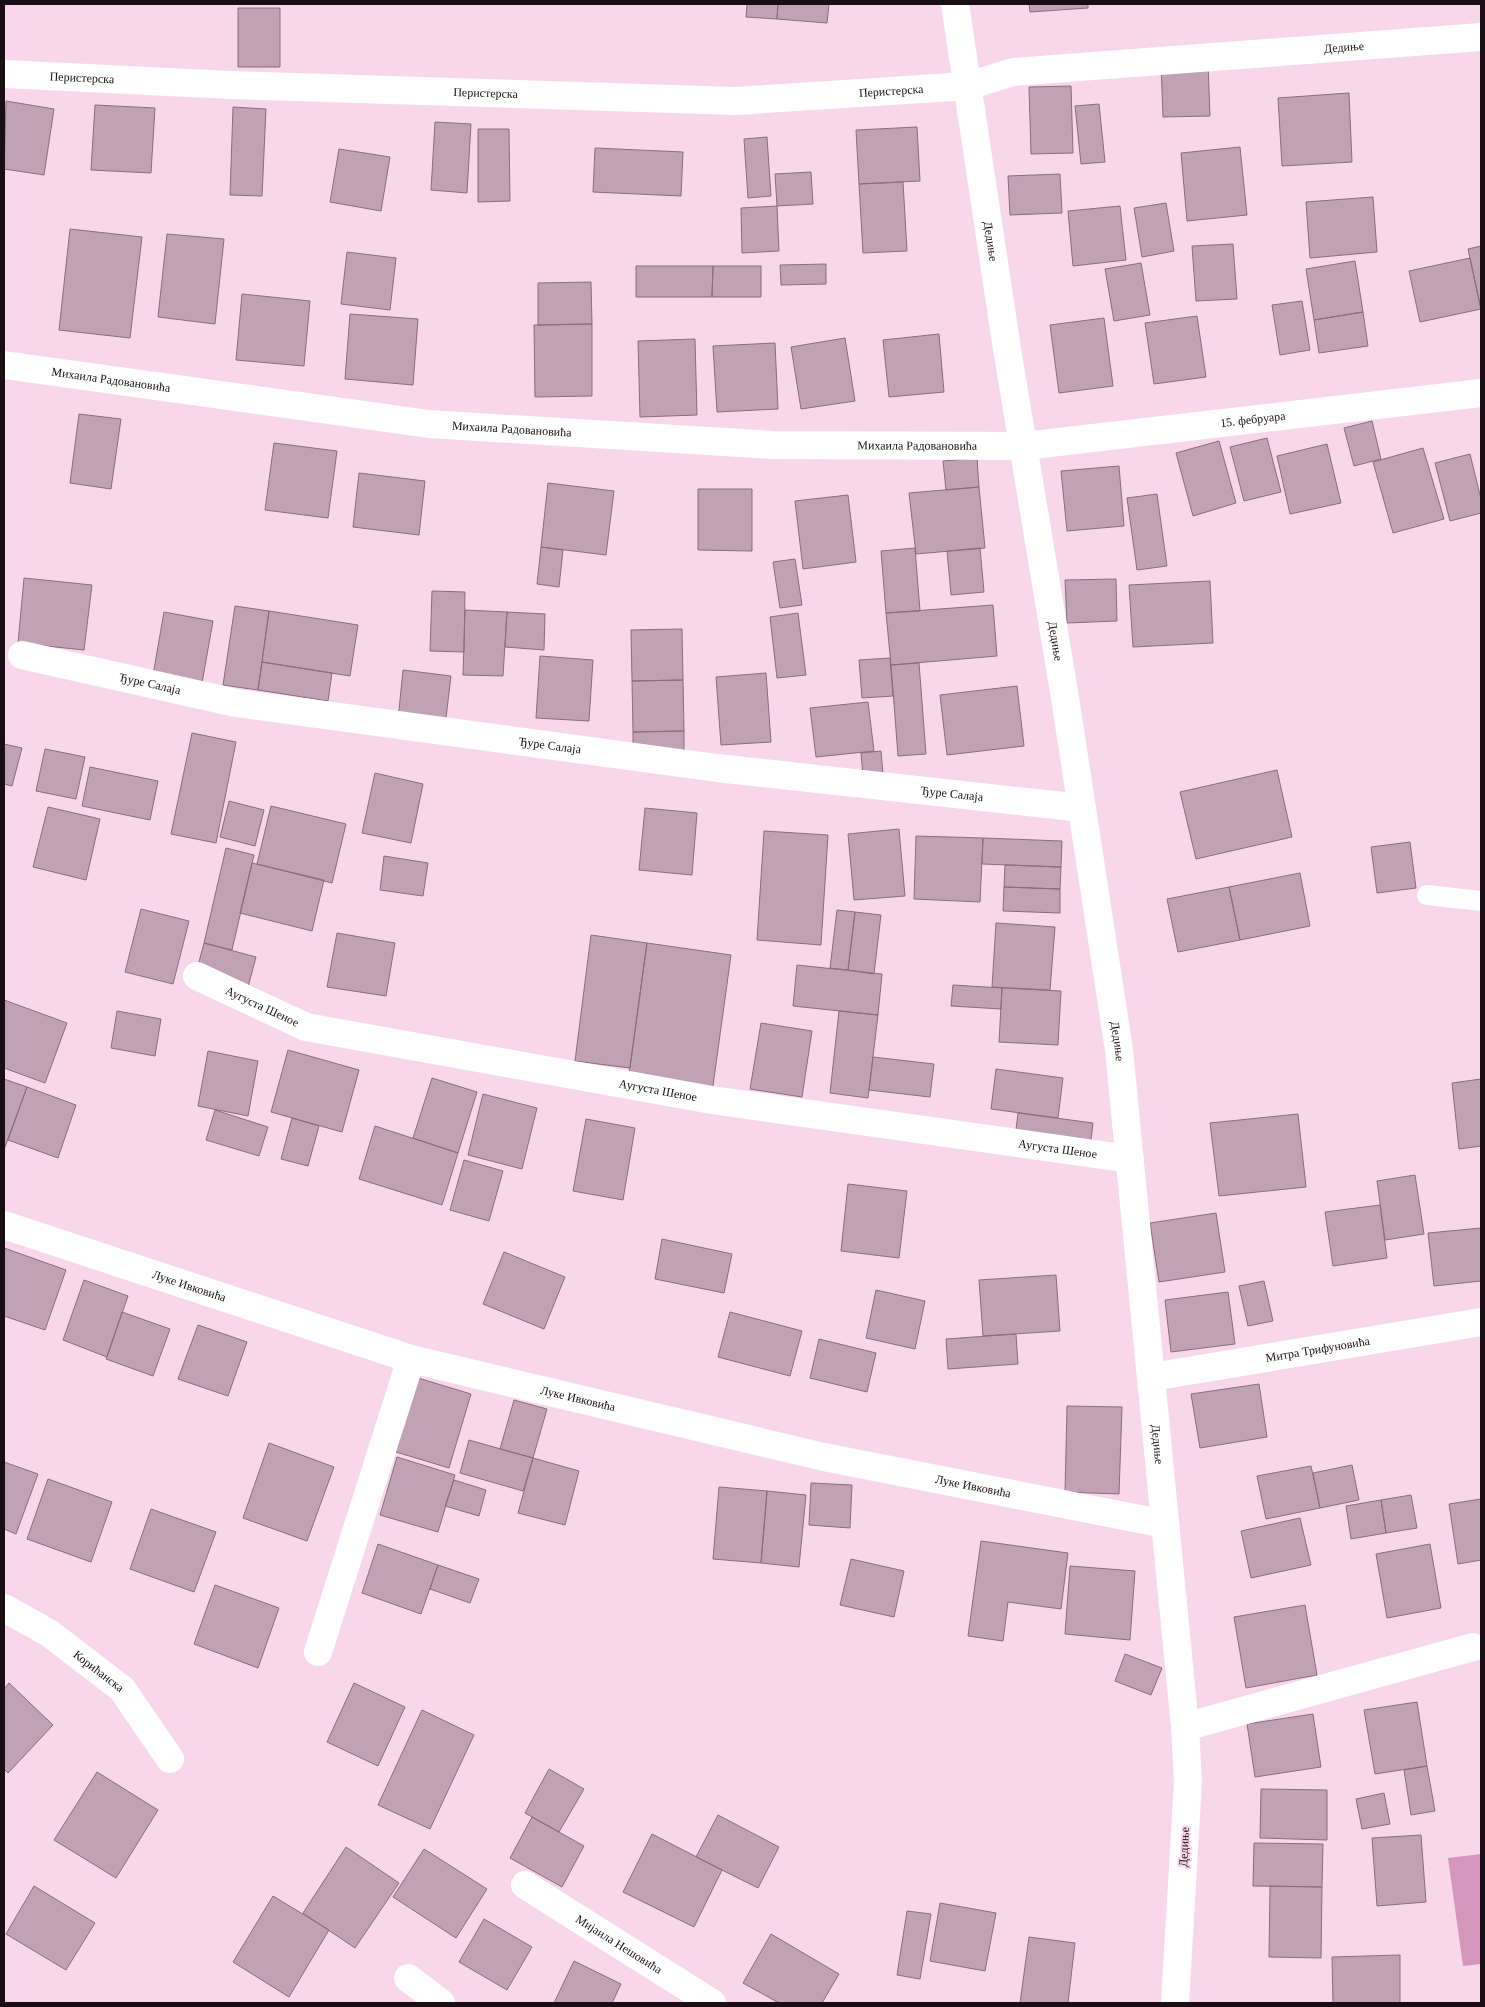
<svg xmlns="http://www.w3.org/2000/svg" width="1485" height="2007" font-family="'Times New Roman',serif">
  <style>
    .forest { fill: #d497bb }
    .building { fill: #c1a1b4; stroke: #8a6d7e }
    .lines { fill: none; stroke-linecap: round; stroke-linejoin: round }
    .lane { stroke: #fff; stroke-width: 20 }
    .street { stroke: #fff; stroke-width: 28 }
    .labels { text-anchor: middle; dominant-baseline: central; stroke-width: 4; stroke-linejoin: round; paint-order: stroke }
    .street-label { font-size: 12px; fill: #190e14; stroke: #f9d7eb }
  </style>
  <rect width="100%" height="100%" fill="#f9d7eb"/>
  <!-- forest -->
  <path class="forest" d="M 1481,1854 L 1481,1964 L 1463,1966 L 1448,1858 Z"/>
  <!-- building -->
  <path class="building" d="M 747,4 L 778,4 L 777,19 L 746,17 Z
    M 778,4 L 829,4 L 827,23 L 777,19 Z
    M 1029,4 L 1088,4 L 1088,8 L 1030,12 Z
    M 238,8 L 280,8 L 280,67 L 238,67 Z
    M 1208,63 L 1210,116 L 1163,117 L 1161,64 Z
    M 1071,86 L 1073,153 L 1031,154 L 1029,87 Z
    M 1349,93 L 1352,162 L 1282,166 L 1278,98 Z
    M 6,101 L 54,109 L 44,175 L 4,169 Z
    M 1099,104 L 1105,162 L 1081,164 L 1075,106 Z
    M 95,105 L 155,108 L 151,173 L 91,170 Z
    M 233,107 L 266,109 L 262,196 L 230,195 Z
    M 435,122 L 471,124 L 467,193 L 431,190 Z
    M 917,127 L 920,181 L 859,184 L 856,130 Z
    M 478,129 L 509,129 L 510,201 L 478,202 Z
    M 767,137 L 771,196 L 748,198 L 744,139 Z
    M 1240,147 L 1247,215 L 1187,221 L 1181,153 Z
    M 595,148 L 683,152 L 681,196 L 593,192 Z
    M 339,149 L 390,157 L 381,211 L 330,202 Z
    M 811,172 L 813,204 L 777,206 L 775,174 Z
    M 1060,174 L 1062,213 L 1010,215 L 1008,176 Z
    M 903,182 L 907,251 L 863,253 L 859,184 Z
    M 1373,197 L 1377,252 L 1310,258 L 1306,202 Z
    M 1166,203 L 1174,251 L 1142,257 L 1134,208 Z
    M 777,206 L 779,251 L 742,253 L 741,208 Z
    M 1120,206 L 1126,260 L 1073,266 L 1068,211 Z
    M 70,229 L 142,237 L 130,338 L 59,330 Z
    M 167,234 L 224,239 L 215,324 L 158,317 Z
    M 1233,244 L 1237,299 L 1196,301 L 1192,246 Z
    M 1481,246 L 1481,310 L 1468,249 Z
    M 347,252 L 396,258 L 390,310 L 341,304 Z
    M 1470,258 L 1481,309 L 1420,322 L 1409,271 Z
    M 1355,261 L 1363,312 L 1314,320 L 1306,269 Z
    M 1141,263 L 1150,315 L 1114,321 L 1105,269 Z
    M 826,264 L 826,284 L 781,285 L 780,265 Z
    M 636,266 L 713,266 L 712,297 L 636,297 Z
    M 713,266 L 761,266 L 761,297 L 712,297 Z
    M 591,282 L 592,324 L 538,325 L 538,283 Z
    M 242,294 L 310,301 L 304,366 L 236,360 Z
    M 1302,301 L 1310,350 L 1280,355 L 1272,305 Z
    M 1363,312 L 1368,346 L 1319,353 L 1314,320 Z
    M 350,314 L 418,319 L 413,385 L 345,379 Z
    M 1197,316 L 1206,377 L 1154,384 L 1145,323 Z
    M 1104,318 L 1113,386 L 1059,393 L 1050,325 Z
    M 592,324 L 592,396 L 535,397 L 534,325 Z
    M 939,334 L 944,392 L 889,397 L 883,340 Z
    M 845,338 L 855,401 L 801,409 L 791,347 Z
    M 695,339 L 697,415 L 640,417 L 638,341 Z
    M 775,343 L 778,409 L 717,412 L 713,346 Z
    M 79,414 L 121,419 L 111,489 L 70,483 Z
    M 1372,421 L 1381,459 L 1354,466 L 1344,428 Z
    M 1267,438 L 1281,492 L 1244,501 L 1230,447 Z
    M 1219,441 L 1236,503 L 1193,516 L 1176,453 Z
    M 274,443 L 337,451 L 328,518 L 265,510 Z
    M 1327,444 L 1341,503 L 1290,514 L 1277,456 Z
    M 1423,448 L 1444,519 L 1393,533 L 1373,462 Z
    M 1470,454 L 1481,499 L 1481,513 L 1450,521 L 1435,463 Z
    M 977,458 L 979,487 L 946,490 L 943,461 Z
    M 1119,466 L 1124,526 L 1067,531 L 1061,471 Z
    M 359,473 L 425,481 L 419,535 L 353,527 Z
    M 548,483 L 614,491 L 606,555 L 541,547 Z
    M 979,487 L 985,548 L 916,554 L 909,493 Z
    M 698,489 L 752,489 L 752,551 L 698,550 Z
    M 1157,494 L 1167,566 L 1137,570 L 1127,498 Z
    M 848,495 L 856,562 L 803,569 L 795,501 Z
    M 541,547 L 563,550 L 559,587 L 537,584 Z
    M 915,548 L 920,611 L 886,613 L 881,551 Z
    M 980,548 L 984,592 L 951,595 L 947,551 Z
    M 795,559 L 802,605 L 780,608 L 773,562 Z
    M 24,578 L 92,585 L 84,650 L 18,643 Z
    M 1116,579 L 1117,621 L 1067,623 L 1065,580 Z
    M 1210,581 L 1213,643 L 1133,647 L 1129,585 Z
    M 432,591 L 465,592 L 464,652 L 430,651 Z
    M 993,605 L 997,656 L 891,665 L 886,613 Z
    M 235,606 L 269,611 L 258,690 L 223,685 Z
    M 465,610 L 507,612 L 503,676 L 463,675 Z
    M 269,611 L 358,625 L 350,676 L 262,662 Z
    M 164,612 L 213,621 L 202,683 L 153,675 Z
    M 507,612 L 545,614 L 544,650 L 505,647 Z
    M 798,613 L 806,675 L 777,678 L 770,617 Z
    M 682,629 L 683,680 L 632,681 L 631,630 Z
    M 540,656 L 593,660 L 589,721 L 536,718 Z
    M 890,658 L 893,696 L 862,698 L 859,660 Z
    M 262,662 L 332,673 L 328,701 L 258,690 Z
    M 919,663 L 926,754 L 898,756 L 891,665 Z
    M 403,670 L 451,676 L 445,726 L 398,720 Z
    M 766,673 L 771,742 L 721,745 L 716,677 Z
    M 683,680 L 684,731 L 633,732 L 632,681 Z
    M 1017,686 L 1024,746 L 947,755 L 940,695 Z
    M 868,702 L 874,751 L 816,757 L 810,708 Z
    M 684,731 L 684,752 L 633,753 L 633,732 Z
    M 192,733 L 236,742 L 216,843 L 171,834 Z
    M 4,744 L 22,748 L 12,786 L 4,784 Z
    M 45,749 L 85,757 L 76,799 L 36,791 Z
    M 881,751 L 883,774 L 863,776 L 861,753 Z
    M 90,767 L 158,781 L 150,820 L 82,806 Z
    M 1277,770 L 1292,837 L 1196,859 L 1180,792 Z
    M 375,773 L 423,784 L 411,843 L 362,833 Z
    M 229,801 L 264,810 L 255,846 L 220,837 Z
    M 271,806 L 346,824 L 332,883 L 257,864 Z
    M 48,807 L 100,819 L 86,880 L 33,867 Z
    M 645,808 L 697,813 L 692,875 L 639,870 Z
    M 899,829 L 905,896 L 854,900 L 848,834 Z
    M 764,831 L 828,835 L 821,945 L 757,940 Z
    M 916,836 L 983,838 L 980,902 L 914,899 Z
    M 983,838 L 1062,841 L 1061,867 L 982,864 Z
    M 1410,842 L 1416,888 L 1377,893 L 1371,847 Z
    M 226,848 L 254,855 L 232,950 L 204,943 Z
    M 384,856 L 428,863 L 423,896 L 380,890 Z
    M 252,863 L 324,880 L 312,931 L 240,913 Z
    M 1005,865 L 1061,867 L 1060,889 L 1004,887 Z
    M 1300,873 L 1310,926 L 1240,940 L 1229,887 Z
    M 1004,887 L 1060,889 L 1060,913 L 1003,911 Z
    M 1229,887 L 1240,940 L 1178,952 L 1167,899 Z
    M 141,909 L 189,921 L 173,984 L 125,972 Z
    M 837,910 L 855,912 L 848,970 L 830,968 Z
    M 855,912 L 881,915 L 874,974 L 848,970 Z
    M 996,923 L 1055,927 L 1050,990 L 992,987 Z
    M 337,933 L 395,943 L 386,996 L 327,987 Z
    M 591,935 L 647,943 L 630,1068 L 575,1061 Z
    M 204,943 L 256,957 L 248,987 L 196,973 Z
    M 647,943 L 731,955 L 712,1093 L 628,1081 Z
    M 797,965 L 882,974 L 878,1015 L 793,1006 Z
    M 953,985 L 1002,988 L 1001,1009 L 951,1006 Z
    M 1002,988 L 1061,991 L 1058,1045 L 999,1042 Z
    M 4,1000 L 67,1023 L 45,1083 L 4,1068 Z
    M 117,1011 L 161,1019 L 155,1056 L 111,1048 Z
    M 839,1011 L 878,1015 L 868,1098 L 830,1093 Z
    M 761,1023 L 812,1031 L 802,1097 L 750,1089 Z
    M 288,1050 L 359,1070 L 342,1132 L 271,1112 Z
    M 208,1051 L 258,1061 L 248,1116 L 198,1106 Z
    M 873,1057 L 934,1064 L 930,1097 L 869,1090 Z
    M 996,1069 L 1063,1078 L 1058,1118 L 991,1109 Z
    M 432,1078 L 477,1092 L 458,1153 L 413,1138 Z
    M 4,1079 L 27,1087 L 5,1147 L 4,1147 Z
    M 1481,1079 L 1481,1146 L 1459,1149 L 1452,1083 Z
    M 27,1087 L 76,1105 L 58,1158 L 8,1140 Z
    M 483,1094 L 537,1108 L 522,1169 L 468,1155 Z
    M 215,1110 L 268,1127 L 259,1156 L 206,1140 Z
    M 1018,1113 L 1093,1123 L 1090,1148 L 1015,1138 Z
    M 1298,1114 L 1306,1187 L 1219,1196 L 1210,1123 Z
    M 292,1118 L 319,1126 L 308,1166 L 281,1159 Z
    M 586,1119 L 635,1128 L 623,1200 L 573,1191 Z
    M 375,1126 L 458,1153 L 442,1205 L 359,1179 Z
    M 464,1160 L 503,1171 L 489,1221 L 450,1210 Z
    M 1415,1175 L 1424,1234 L 1385,1240 L 1377,1181 Z
    M 848,1184 L 907,1191 L 899,1258 L 841,1251 Z
    M 1380,1205 L 1387,1258 L 1333,1266 L 1325,1212 Z
    M 1216,1213 L 1225,1272 L 1159,1282 L 1150,1223 Z
    M 1481,1228 L 1481,1281 L 1434,1286 L 1428,1233 Z
    M 662,1239 L 732,1254 L 724,1293 L 655,1279 Z
    M 4,1248 L 66,1270 L 45,1330 L 4,1316 Z
    M 504,1252 L 565,1277 L 544,1329 L 483,1304 Z
    M 1056,1275 L 1060,1331 L 983,1336 L 979,1280 Z
    M 84,1280 L 128,1296 L 107,1357 L 63,1340 Z
    M 1264,1281 L 1273,1321 L 1248,1326 L 1239,1286 Z
    M 876,1290 L 925,1301 L 915,1349 L 866,1338 Z
    M 1228,1292 L 1235,1344 L 1171,1352 L 1165,1300 Z
    M 122,1312 L 170,1329 L 153,1376 L 106,1359 Z
    M 730,1312 L 802,1331 L 790,1376 L 718,1357 Z
    M 198,1325 L 247,1342 L 228,1396 L 178,1379 Z
    M 1016,1334 L 1018,1364 L 948,1369 L 946,1339 Z
    M 819,1339 L 876,1353 L 867,1392 L 810,1378 Z
    M 418,1378 L 471,1394 L 449,1468 L 396,1452 Z
    M 1259,1384 L 1267,1437 L 1200,1448 L 1191,1394 Z
    M 514,1400 L 547,1409 L 533,1458 L 500,1449 Z
    M 1067,1406 L 1122,1407 L 1119,1494 L 1065,1492 Z
    M 469,1440 L 533,1458 L 523,1491 L 460,1473 Z
    M 269,1443 L 334,1467 L 307,1541 L 243,1518 Z
    M 397,1457 L 455,1475 L 438,1532 L 380,1515 Z
    M 533,1458 L 579,1471 L 565,1525 L 518,1513 Z
    M 4,1462 L 38,1474 L 16,1534 L 4,1529 Z
    M 1352,1465 L 1359,1500 L 1320,1508 L 1313,1473 Z
    M 1311,1466 L 1320,1508 L 1266,1519 L 1257,1476 Z
    M 48,1479 L 112,1502 L 91,1562 L 27,1539 Z
    M 454,1480 L 486,1490 L 479,1516 L 445,1506 Z
    M 811,1483 L 852,1485 L 850,1528 L 809,1525 Z
    M 719,1487 L 767,1491 L 761,1563 L 713,1559 Z
    M 767,1491 L 806,1495 L 799,1567 L 761,1563 Z
    M 1411,1495 L 1417,1528 L 1386,1533 L 1381,1500 Z
    M 1481,1499 L 1481,1560 L 1458,1564 L 1449,1504 Z
    M 1381,1500 L 1386,1533 L 1351,1539 L 1346,1506 Z
    M 151,1509 L 216,1532 L 194,1592 L 130,1569 Z
    M 1300,1518 L 1311,1565 L 1251,1578 L 1241,1531 Z
    M 981,1541 L 1068,1553 L 1061,1609 L 1008,1602 L 1003,1641 L 968,1636 Z
    M 378,1544 L 438,1565 L 421,1614 L 362,1593 Z
    M 1430,1544 L 1441,1608 L 1387,1618 L 1376,1554 Z
    M 851,1559 L 904,1571 L 894,1617 L 840,1605 Z
    M 438,1565 L 479,1579 L 470,1603 L 430,1589 Z
    M 1070,1566 L 1135,1571 L 1130,1640 L 1065,1634 Z
    M 215,1585 L 279,1608 L 258,1668 L 194,1644 Z
    M 1305,1605 L 1317,1675 L 1246,1688 L 1234,1617 Z
    M 1125,1654 L 1162,1668 L 1151,1695 L 1115,1681 Z
    M 9,1683 L 53,1725 L 8,1773 L 4,1769 L 4,1689 Z
    M 354,1683 L 405,1707 L 378,1766 L 327,1742 Z
    M 1417,1702 L 1427,1766 L 1375,1774 L 1364,1710 Z
    M 422,1710 L 474,1735 L 430,1829 L 378,1805 Z
    M 1313,1714 L 1321,1767 L 1255,1777 L 1247,1724 Z
    M 1427,1766 L 1435,1811 L 1411,1815 L 1404,1770 Z
    M 549,1769 L 584,1789 L 559,1832 L 525,1813 Z
    M 97,1772 L 158,1810 L 116,1878 L 54,1840 Z
    M 1261,1789 L 1327,1790 L 1327,1840 L 1260,1838 Z
    M 1384,1793 L 1390,1824 L 1362,1829 L 1356,1799 Z
    M 718,1815 L 779,1847 L 758,1888 L 696,1857 Z
    M 532,1817 L 584,1846 L 562,1887 L 510,1858 Z
    M 652,1834 L 722,1870 L 694,1927 L 623,1892 Z
    M 1421,1835 L 1426,1902 L 1377,1906 L 1372,1838 Z
    M 1254,1843 L 1323,1844 L 1322,1887 L 1253,1886 Z
    M 346,1847 L 399,1883 L 355,1948 L 303,1913 Z
    M 424,1849 L 487,1889 L 456,1938 L 393,1897 Z
    M 34,1886 L 95,1923 L 66,1970 L 6,1934 Z
    M 1270,1886 L 1322,1887 L 1321,1958 L 1269,1957 Z
    M 273,1896 L 329,1930 L 289,1997 L 233,1962 Z
    M 940,1903 L 996,1913 L 985,1971 L 930,1961 Z
    M 907,1911 L 931,1914 L 920,1979 L 897,1975 Z
    M 484,1919 L 532,1947 L 507,1990 L 459,1962 Z
    M 771,1934 L 839,1974 L 822,2003 L 779,2003 L 743,1983 Z
    M 1029,1937 L 1075,1943 L 1068,2003 L 1020,2003 Z
    M 1400,1955 L 1400,2003 L 1333,2003 L 1332,1957 Z
    M 574,1961 L 621,1984 L 612,2003 L 554,2003 Z"/>
  <g class="lines">
    <!-- lane -->
    <path class="lane" d="M 1427,895 L 1481,901"/>
    <!-- street -->
    <g class="street">
      <path id="s1" d="M 955,4 L 1007,349 L 1065,698 L 1119,1050 L 1185,1727 L 1188,1781 L 1175,2003"/>
      <path id="s2" d="M 4,74 L 231,85 L 736,101 L 968,86 L 1013,72 L 1481,37"/>
      <path id="s3" d="M 4,365 L 429,424 L 774,445 L 1024,446 L 1481,393"/>
      <path id="s4" d="M 22,655 L 236,703 L 717,768 L 1082,808"/>
      <path id="s5" d="M 197,976 L 306,1027 L 712,1100 L 1130,1159"/>
      <path id="s6" d="M 4,1225 L 411,1359 L 824,1457 L 1165,1524"/>
      <path id="s7" d="M 1152,1377 L 1481,1322"/>
      <path id="s8" d="M 4,1608 L 49,1633 L 122,1689 L 170,1759"/>
      <path d="M 318,1652 L 411,1359"/>
      <path d="M 1185,1727 L 1473,1647"/>
      <path id="s9" d="M 525,1885 L 712,2003"/>
      <path d="M 408,1978 L 441,2003"/>
    </g>
  </g>
  <g class="labels">
    <!-- street labels -->
    <g class="street-label">
      <text stroke="none"><textPath href="#s2" startOffset="1344">Дедиње</textPath></text>
      <text stroke="none"><textPath href="#s2" startOffset="78">Перистерска</textPath></text>
      <text stroke="none"><textPath href="#s2" startOffset="888">Перистерска</textPath></text>
      <text stroke="none"><textPath href="#s2" startOffset="482">Перистерска</textPath></text>
      <text stroke="none"><textPath href="#s1" startOffset="240">Дедиње</textPath></text>
      <text stroke="none"><textPath href="#s3" startOffset="108">Михаила Радовановића</textPath></text>
      <text stroke="none"><textPath href="#s3" startOffset="1255">15. фебруара</textPath></text>
      <text stroke="none"><textPath href="#s3" startOffset="512">Михаила Радовановића</textPath></text>
      <text stroke="none"><textPath href="#s3" startOffset="918">Михаила Радовановића</textPath></text>
      <text stroke="none"><textPath href="#s1" startOffset="645">Дедиње</textPath></text>
      <text stroke="none"><textPath href="#s4" startOffset="131">Ђуре Салаја</textPath></text>
      <text stroke="none"><textPath href="#s4" startOffset="536">Ђуре Салаја</textPath></text>
      <text stroke="none"><textPath href="#s4" startOffset="941">Ђуре Салаја</textPath></text>
      <text stroke="none"><textPath href="#s5" startOffset="72">Аугуста Шеное</textPath></text>
      <text stroke="none"><textPath href="#s1" startOffset="1050">Дедиње</textPath></text>
      <text stroke="none"><textPath href="#s5" startOffset="478">Аугуста Шеное</textPath></text>
      <text stroke="none"><textPath href="#s5" startOffset="882">Аугуста Шеное</textPath></text>
      <text stroke="none"><textPath href="#s6" startOffset="195">Луке Ивковића</textPath></text>
      <text stroke="none"><textPath href="#s7" startOffset="168">Митра Трифуновића</textPath></text>
      <text stroke="none"><textPath href="#s6" startOffset="600">Луке Ивковића</textPath></text>
      <text stroke="none"><textPath href="#s1" startOffset="1455">Дедиње</textPath></text>
      <text stroke="none"><textPath href="#s6" startOffset="1005">Луке Ивковића</textPath></text>
      <text stroke="none"><textPath href="#s8" startOffset="114">Корићанска</textPath></text>
      <text transform="translate(1184 1847) rotate(-87)">Дедиње</text>
      <text stroke="none"><textPath href="#s9" startOffset="111">Мијаила Нешовића</textPath></text>
    </g>
  </g>
  <!-- border -->
  <rect width="1485" height="2007" fill="none" stroke="#190e14" stroke-width="10"/>
</svg>
